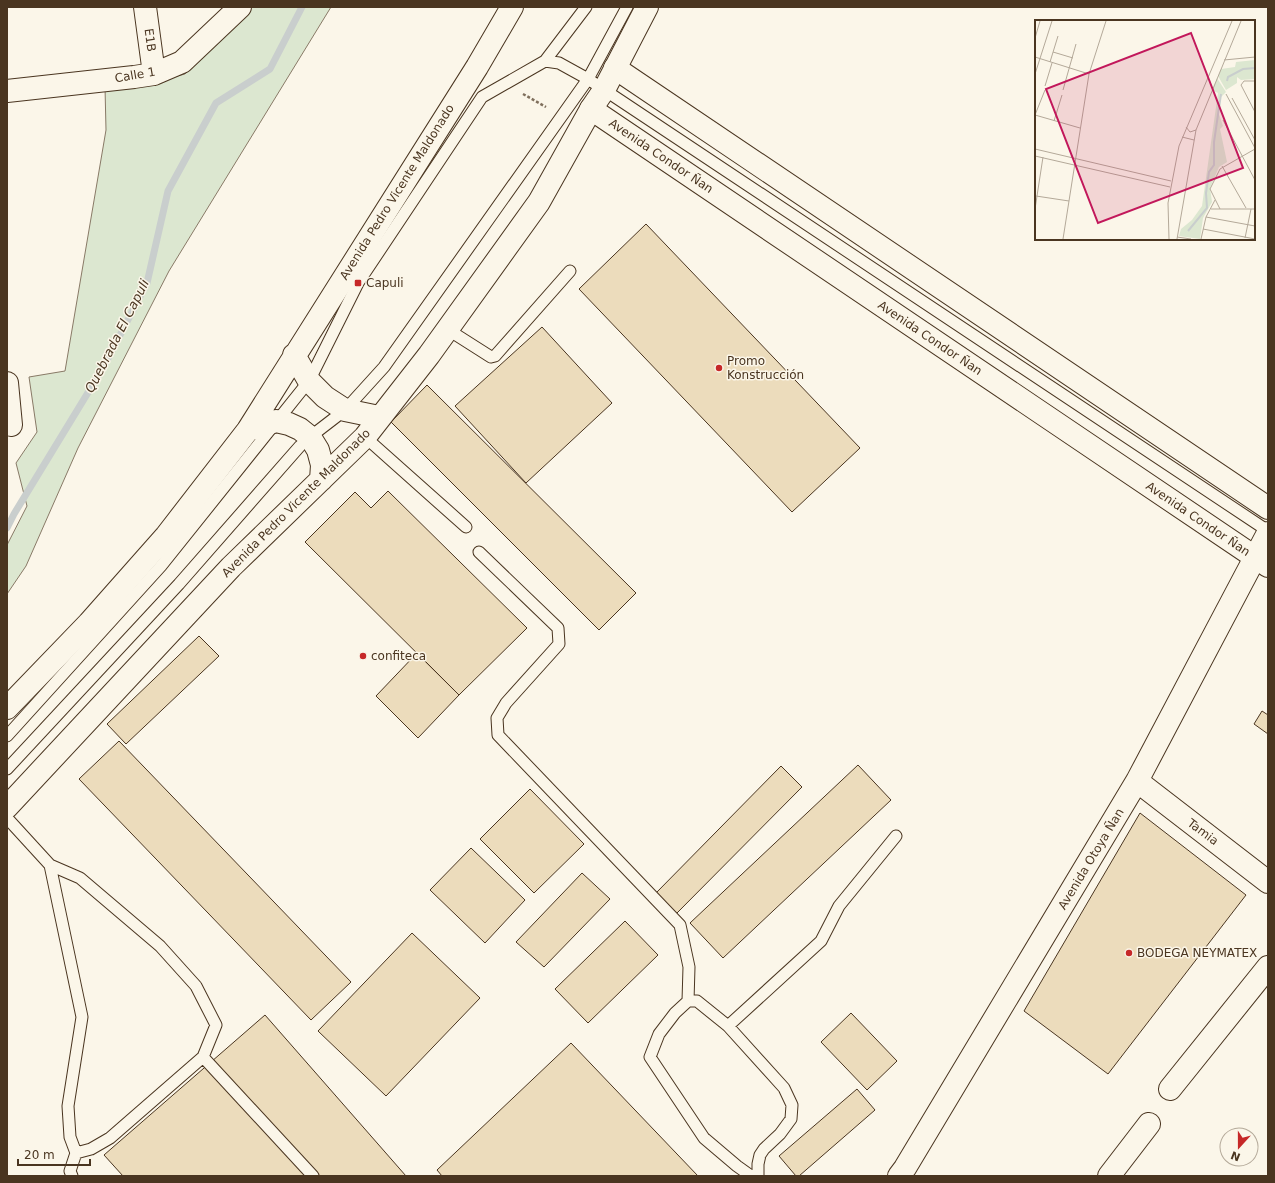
<svg xmlns="http://www.w3.org/2000/svg" width="1275" height="1183" font-family="'DejaVu Sans',sans-serif">
  <style>
    .green { fill: #dce7d0; stroke: #887966 }
    .lines { fill: none; stroke-linecap: round; stroke-linejoin: round }
    .stream { stroke: #c9cecd; stroke-width: 7 }
    .building { fill: #ecdcbc; stroke: #4a3520 }
    .service-casing { stroke: #4a3520; stroke-width: 13 }
    .minor-casing { stroke: #4a3520; stroke-width: 24 }
    .secondary-casing { stroke: #4a3520; stroke-width: 24 }
    .primary-casing { stroke: #4a3520; stroke-width: 24 }
    .path { stroke: #7f6f5c; stroke-width: 2.5; stroke-dasharray: 3 2; stroke-linecap: butt }
    .service { stroke: #fbf6e9; stroke-width: 11 }
    .minor { stroke: #fbf6e9; stroke-width: 22 }
    .secondary { stroke: #fbf6e9; stroke-width: 22 }
    .primary { stroke: #fbf6e9; stroke-width: 22 }
    .poi-dot { fill: #c62828; stroke: #fbf6e9; stroke-width: 1.5 }
    .labels { text-anchor: middle; dominant-baseline: central; stroke-width: 3; stroke-linejoin: round; paint-order: stroke }
    .street-label { font-size: 12px; fill: #4a3520; stroke: #fbf6e9 }
    .poi-label { font-size: 12px; fill: #4a3520; stroke: #fbf6e9; text-anchor: start }
    .water-label { font-size: 13px; font-style: italic; fill: #4a3520; stroke: #fbf6e9 }
    .inset-river { fill: none; stroke: #c9cecd; stroke-width: 2 }
    .inset-road { fill: none; stroke: #b4a999; stroke-width: 1 }
    .view { fill: #c2185b; fill-opacity: 0.15; stroke: #c2185b; stroke-width: 2 }
    .inset-edge { fill: none; stroke: #4a3520; stroke-width: 2 }
  </style>
  <rect width="100%" height="100%" fill="#fbf6e9"/>
  <!-- green -->
  <path class="green" d="M 251,7 L 331,7 L 169,271 L 78,448 L 26,566 L 7,594 L 7,545 L 27,506 L 16,463 L 37,432 L 29,377 L 65,371 L 106,130 L 105,87 L 154,82 L 185,74 Z"/>
  <g class="lines">
    <!-- stream -->
    <path class="stream" d="M 7,528 L 14,514 L 103,368 L 147,283 L 168,191 L 216,103 L 270,69 L 302,7"/>
  </g>
  <!-- building -->
  <path class="building" d="M 646,224 L 860,448 L 792,512 L 579,289 Z
    M 542,327 L 612,403 L 526,483 L 455,406 Z
    M 427,385 L 636,593 L 599,630 L 391,422 Z
    M 388,491 L 527,628 L 459,695 L 305,542 L 355,492 L 371,508 Z
    M 199,636 L 219,656 L 126,744 L 107,724 Z
    M 417,653 L 459,695 L 418,738 L 376,696 Z
    M 1262,711 L 1268,715 L 1268,734 L 1254,724 Z
    M 119,741 L 351,982 L 311,1020 L 79,779 Z
    M 858,765 L 891,800 L 723,958 L 690,923 Z
    M 781,766 L 802,787 L 676,914 L 655,894 Z
    M 530,789 L 584,844 L 534,893 L 480,839 Z
    M 1140,813 L 1246,895 L 1108,1074 L 1024,1011 Z
    M 471,848 L 525,900 L 485,943 L 430,890 Z
    M 582,873 L 610,899 L 544,967 L 516,942 Z
    M 625,921 L 658,955 L 588,1023 L 555,989 Z
    M 412,933 L 480,998 L 386,1096 L 318,1031 Z
    M 851,1013 L 897,1061 L 867,1090 L 821,1042 Z
    M 265,1015 L 406,1176 L 123,1176 L 104,1155 Z
    M 571,1043 L 698,1176 L 442,1176 L 437,1170 Z
    M 857,1089 L 875,1110 L 799,1176 L 796,1176 L 779,1156 Z"/>
  <g class="lines">
    <defs>
      <path id="service" d="M 545,61 L 559,63 L 588,79 L 1268,531
        M 447,329 L 491,357 L 495,356 L 570,271
        M 365,437 L 466,527
        M 479,552 L 558,628 L 559,644 L 506,703 L 497,718 L 498,735 L 680,925 L 689,967 L 688,1001 L 675,1013 L 659,1034 L 650,1057 L 704,1138 L 737,1166 L 751,1176
        M 7,736 L 161,566 L 309,381 L 358,283 L 482,97 L 545,61 L 586,7
        M 7,769 L 179,584 L 300,446 L 310,437 L 345,410 L 384,367 L 588,79 L 627,7
        M 7,818 L 50,865 L 80,878 L 160,946 L 196,986 L 216,1025 L 203,1057 L 110,1138 L 91,1149 L 76,1153
        M 50,865 L 82,1017 L 68,1106 L 70,1137 L 76,1153 L 70,1171 L 72,1176
        M 688,1001 L 697,1001 L 728,1026 L 784,1088 L 792,1105 L 791,1119 L 780,1134 L 764,1149 L 760,1155 L 758,1164 L 758,1176
        M 728,1026 L 821,941 L 839,906 L 896,836
        M 203,1057 L 313,1176"/>
      <path id="minor" d="M 145,7 L 154,74
        M 7,91 L 134,77 L 154,74 L 182,62 L 240,7
        M 7,383 L 11,425
        M 1137,781 L 1268,882
        M 1170,1089 L 1268,967
        M 899,1176 L 905,1168 L 1137,781 L 1268,533
        M 1109,1176 L 1149,1124"/>
      <path id="secondary" d="M 615,68 L 1268,508
        M 591,109 L 1268,566"/>
      <path id="primary" d="M 294,355 L 309,381 L 325,397 L 345,410 L 379,417
        M 248,430 L 276,421 L 289,424 L 300,429 L 310,437 L 318,450 L 322,465 L 321,480
        M 7,708 L 89,623 L 166,536 L 248,430 L 477,67 L 512,7
        M 7,807 L 231,567 L 365,437 L 429,355 L 539,202 L 591,109 L 604,90 L 647,7"/>
    </defs>
    <!-- service casing -->
    <use href="#service" class="service-casing"/>
    <!-- minor casing -->
    <use href="#minor" class="minor-casing"/>
    <!-- secondary casing -->
    <use href="#secondary" class="secondary-casing"/>
    <!-- primary casing -->
    <use href="#primary" class="primary-casing"/>
    <!-- path -->
    <path class="path" d="M 523,94 L 546,107"/>
    <!-- service -->
    <use href="#service" class="service"/>
    <!-- minor -->
    <use href="#minor" class="minor"/>
    <!-- secondary -->
    <use href="#secondary" class="secondary"/>
    <!-- primary -->
    <use href="#primary" class="primary"/>
  </g>
  <!-- markers -->
  <g class="poi-dot">
    <rect x="354" y="279" width="8" height="8" rx="2"/>
    <circle cx="719" cy="368" r="4"/>
    <circle cx="363" cy="656" r="4"/>
    <circle cx="1129" cy="953" r="4"/>
  </g>
  <g class="labels">
    <!-- street labels -->
    <g class="street-label">
      <text transform="translate(150 40) rotate(82)">E1B</text>
      <text transform="translate(135 75) rotate(-10)">Calle 1</text>
      <text transform="translate(661 156) rotate(34)">Avenida Condor Ñan</text>
      <text transform="translate(397 192) rotate(-58)">Avenida Pedro Vicente Maldonado</text>
      <text transform="translate(930 338) rotate(34)">Avenida Condor Ñan</text>
      <text transform="translate(296 503) rotate(-45)">Avenida Pedro Vicente Maldonado</text>
      <text transform="translate(1198 519) rotate(34)">Avenida Condor Ñan</text>
      <text transform="translate(1203 832) rotate(37)">Tamia</text>
      <text transform="translate(1091 859) rotate(-59)">Avenida Otoya Ñan</text>
    </g>
    <!-- poi labels -->
    <g class="poi-label">
      <text x="366" y="283">Capuli</text>
      <text x="727" y="361">Promo<tspan x="727" dy="14">Konstrucción</tspan></text>
      <text x="371" y="656">confiteca</text>
      <text x="1137" y="953">BODEGA NEYMATEX</text>
    </g>
    <!-- water labels -->
    <g class="water-label">
      <text transform="translate(117 336) rotate(-63)">Quebrada El Capuli</text>
    </g>
  </g>
  <!-- overview -->
  <g transform="translate(1035 20)">
    <rect width="220" height="220" fill="#fbf6e9"/>
    <path d="M 220,40 L 220,59 L 206,60 L 202,57 L 202,63 L 191,70 L 183,56 L 186,49 L 200,47 L 201,42 ZM 182,58 L 191,72 L 184,79 L 183,91 L 188,106 L 185,109 L 192,142 L 184,147 L 175,168 L 177,182 L 168,198 L 165,219 L 144,216 L 146,209 L 157,200 L 167,186 L 183,73 L 177,70 Z" fill="#dce7d0"/>
    <path class="inset-river" d="M 192,61 L 193,57 L 208,49 L 220,48M 153,211 L 172,188 L 171,173 L 174,152 L 179,145 L 179,122 L 186,74"/>
    <path class="inset-road" d="M 0,18 L 5,1M 18,32 L 38,38M 0,37 L 54,54M 189,40 L 220,37M 15,42 L 23,16M 0,54 L 17,1M 220,61 L 209,61 L 206,65 L 220,92M 10,66 L 17,43M 28,70 L 41,24M 191,74 L 220,128M 197,78 L 220,120M 0,95 L 45,108M 0,95 L 10,70M 188,100 L 220,160M 19,101 L 27,75M 151,107 L 155,112 L 161,110M 147,117 L 159,120M 0,129 L 136,161M 0,136 L 135,167M 187,146 L 211,188M 1,176 L 34,181M 0,189 L 8,137M 176,189 L 220,189M 185,189 L 175,169 L 185,149 L 220,129M 171,197 L 220,206M 168,209 L 220,219M 142,217 L 156,219M 210,218 L 216,189M 28,219 L 54,54 L 71,1M 134,219 L 133,183 L 144,126 L 197,1M 142,219 L 161,110 L 206,1M 166,219 L 171,197 L 180,180"/>
    <path class="view" d="M 156,13 L 208,148 L 63,203 L 11,69 Z"/>
    <rect width="220" height="220" class="inset-edge"/>
  </g>
  <!-- border -->
  <rect width="1275" height="1183" fill="none" stroke="#4a3520" stroke-width="16"/>
  <!-- north arrow -->
  <g transform="translate(1239 1147) rotate(201)"><circle r="19" fill="#fbf6e9" stroke="#b4a999"/>
  <path d="M0-3L7 15L0 10L-7 15Z" fill="#c62828"/>
  <text y="-6" font-size="11" font-weight="bold" text-anchor="middle" fill="#4a3520">N</text>
  </g>
  <!-- scale -->
  <path d="M18 1159v6h72v-6" fill="none" stroke="#4a3520" stroke-width="2"/>
  <text x="24" y="1159" font-size="12" fill="#4a3520" stroke="#fbf6e9" stroke-width="3" paint-order="stroke">20 m</text>
</svg>
